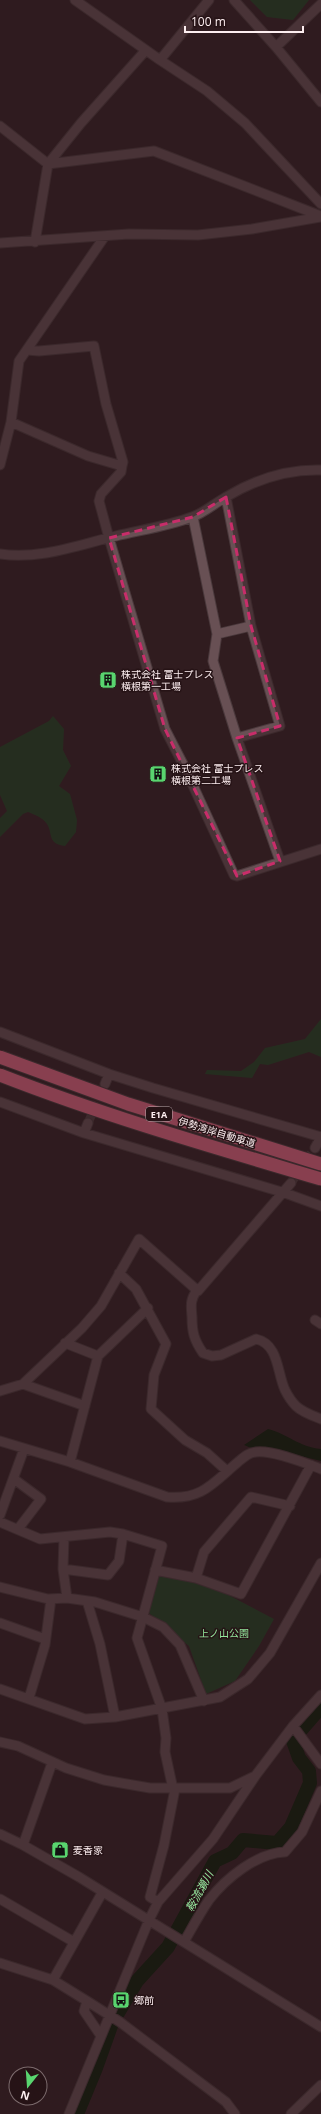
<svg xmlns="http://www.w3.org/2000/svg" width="321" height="2114" font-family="'Open Sans','Noto Sans JP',sans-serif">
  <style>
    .green { fill: #1a4421 }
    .water { fill: #001902 }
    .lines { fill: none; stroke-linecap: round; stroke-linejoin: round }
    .river { stroke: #001902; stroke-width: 14 }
    .minor-tunnel { stroke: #4f3c3e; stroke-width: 9; stroke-dasharray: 9 4.5; stroke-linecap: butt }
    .minor-casing { stroke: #4a393c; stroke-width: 11 }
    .minor { stroke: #685054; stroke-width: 9 }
    .highway-bridge-casing { stroke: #4a393c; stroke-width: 15; stroke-linecap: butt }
    .highway-bridge { stroke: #f46a89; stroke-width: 13 }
    .marked { fill: none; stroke: #c82d6a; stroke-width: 3; stroke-dasharray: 8 5; stroke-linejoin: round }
    .labels { text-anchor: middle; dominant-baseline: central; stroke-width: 3; stroke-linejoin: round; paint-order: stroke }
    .shield { fill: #261316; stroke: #bcacaf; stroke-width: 1 }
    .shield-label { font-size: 9px; font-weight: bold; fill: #fdeef0 }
    .poi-label { font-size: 10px; fill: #fdeef0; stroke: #261316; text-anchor: start }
    .street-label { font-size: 10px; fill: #fdeef0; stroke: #261316 }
    .park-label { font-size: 10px; fill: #93e79c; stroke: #261316 }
    .water-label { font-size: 11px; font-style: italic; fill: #99eda2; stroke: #261316 }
  </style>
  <rect width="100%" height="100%" fill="#301c1f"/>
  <!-- green -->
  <path class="green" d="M 250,0 L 309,0 L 293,20 L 267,17 Z
    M 53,716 L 64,729 L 63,750 L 71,766 L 59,786 L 70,794 L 77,820 L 76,832 L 65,846 C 47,844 53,833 47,824 C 42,817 35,815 28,812 L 23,814 L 0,837 L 0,818 L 7,811 L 0,795 L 0,747 L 49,721 Z
    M 321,1019 L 321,1057 L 309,1052 L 268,1065 L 260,1064 L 252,1078 L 205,1074 L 207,1070 L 241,1071 L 254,1062 L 265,1048 L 305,1039 Z
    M 155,1570 L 196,1578 L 274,1619 L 259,1646 L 235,1681 L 206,1694 L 189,1646 L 149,1613 Z"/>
  <!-- water -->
  <path class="water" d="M 268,1429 C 288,1434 299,1447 321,1449 L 321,1461 L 268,1448 L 251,1448 L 244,1445 Z"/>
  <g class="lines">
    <!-- river -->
    <path class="river" d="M 302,1729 L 321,1707
      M 118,2013 L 137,1981 L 168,1947 L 215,1861 L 232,1853 L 243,1840 L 277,1843 L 291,1827 L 310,1783 L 309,1771 L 299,1758 L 293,1741
      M 77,2114 L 96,2068 L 111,2026"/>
    <!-- minor-tunnel -->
    <path class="minor-tunnel" d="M 88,1123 L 103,1089
      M 291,1183 L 315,1148"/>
    <defs>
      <path id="minor" d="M 75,0 L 160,60 L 207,91 L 245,123 L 321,204
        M 234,0 L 276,47 L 321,102
        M 276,47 L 321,4
        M 160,60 L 209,0
        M 0,126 L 48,164 L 154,151 L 321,216
        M 35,242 L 48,164 L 81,123 L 146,50
        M 0,243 L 129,234 L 198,235 L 252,229 L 321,217
        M 27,350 L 39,351 L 94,346 L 106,404 L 123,462 L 122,466
        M 11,422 L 88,456 L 122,466 L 121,472 L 101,494 L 99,501 L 109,538 L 165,729 L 184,766 L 234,875 L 237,876 L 321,849
        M 0,465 L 11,422 L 19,361 L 105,236
        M 226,497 L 251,626 L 280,726 L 237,738
        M 193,517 L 217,634 L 213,661 L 237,738 L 280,861
        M 0,554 C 39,560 78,545 116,536 C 141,530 168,526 192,517 C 204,513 215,503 226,497 C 256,479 286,469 321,470
        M 217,634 L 251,626
        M 0,1032 L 109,1074 L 153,1088 L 321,1137
        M 105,1084 L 109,1074
        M 0,1102 L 84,1133 L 285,1193 L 321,1206
        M 84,1133 L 88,1123
        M 315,1148 L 321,1137
        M 119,1273 L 136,1289 L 166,1344 L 154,1375 L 151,1409 L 185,1440 L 207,1453 L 227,1471
        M 197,1290 C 190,1300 191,1305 192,1317 C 192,1332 194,1340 203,1353 L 212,1356 L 221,1355 L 256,1339 C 279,1344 277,1373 285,1390 C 288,1396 292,1402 296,1406 C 302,1412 313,1416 321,1419
        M 315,1320 L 321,1324
        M 65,1343 L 98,1356
        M 23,1384 L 85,1406
        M 0,1391 L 23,1384 L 82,1328 L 101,1306 L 139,1239 L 198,1291 L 291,1183
        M 0,1441 L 70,1462 L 167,1497 C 202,1500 213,1483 238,1462 C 244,1457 248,1453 256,1452 C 273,1450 305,1463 321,1469
        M 70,1462 L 98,1356 L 148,1308
        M 14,1479 L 41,1499 L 18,1529
        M 0,1515 L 24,1449
        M 0,1522 L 40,1539 L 110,1532 L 123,1534 L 162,1546 L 137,1638 L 162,1709 L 166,1738 L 165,1752 L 173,1789
        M 64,1537 L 63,1569 L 67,1598
        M 63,1569 L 108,1575 L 119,1561 L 123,1534
        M 155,1570 L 196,1578 L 241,1594 L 311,1465
        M 196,1578 L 204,1552 L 251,1497 L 290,1506
        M 0,1587 L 48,1599 L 67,1598 L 95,1602 L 143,1617 L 163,1627 L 180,1645 L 204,1701
        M 87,1601 L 100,1644 L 115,1717
        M 0,1623 L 45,1639
        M 0,1689 L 85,1719 L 115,1717 L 220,1697 L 248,1679 L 270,1653 L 321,1563
        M 29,1698 L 45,1645 L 51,1599
        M 293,1726 L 321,1764
        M 0,1742 L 18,1746 L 66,1768 L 104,1780 L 150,1788 L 230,1788 L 255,1776
        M 0,1834 L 23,1845 L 79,1877 L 321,2027
        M 23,1845 L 52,1763
        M 0,1899 L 74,1942
        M 158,1902 L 150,1897 L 164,1845 L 175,1789
        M 184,1942 C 192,1928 200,1913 209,1900 C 226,1878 257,1853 285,1852 L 302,1832 L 321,1791
        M 0,1963 L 53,1980 L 87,2001 L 84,2011 L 101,2036
        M 53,1980 L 102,1893
        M 87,2001 L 120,2022 L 226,2102 L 235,2114
        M 69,2114 L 149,1920 L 158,1902 L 213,1839 L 256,1775 L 293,1726 L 321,1695
        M 291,2114 L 321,2085"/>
    </defs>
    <!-- minor casing -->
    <use href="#minor" class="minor-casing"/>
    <!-- minor -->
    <use href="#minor" class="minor"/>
    <defs>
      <path id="highway-bridge" d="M 0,1057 L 128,1104 L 321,1164
        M 0,1075 C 105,1116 213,1147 321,1179"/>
    </defs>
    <!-- highway-bridge casing -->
    <use href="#highway-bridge" class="highway-bridge-casing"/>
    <!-- highway-bridge -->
    <use href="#highway-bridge" class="highway-bridge"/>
  </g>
  <!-- marked area -->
  <path d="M0 0H321V2114H0ZM 226,497 L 251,626 L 280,726 L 237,738 L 280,861 L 237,876 L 165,729 L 109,538 L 193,517 Z" fill="#301c1f" fill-opacity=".55" fill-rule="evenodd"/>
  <path class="marked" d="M 226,497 L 251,626 L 280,726 L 237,738 L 280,861 L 237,876 L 165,729 L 109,538 L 193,517 Z"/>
  <!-- icons -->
  <defs>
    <symbol id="building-square" viewBox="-11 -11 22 22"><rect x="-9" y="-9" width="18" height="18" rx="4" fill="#59d56f" stroke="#261316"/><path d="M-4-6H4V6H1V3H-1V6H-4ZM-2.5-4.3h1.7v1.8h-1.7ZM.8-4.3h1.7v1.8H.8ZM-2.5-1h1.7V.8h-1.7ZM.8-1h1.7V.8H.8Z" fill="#111"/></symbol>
    <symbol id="shop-square" viewBox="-11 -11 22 22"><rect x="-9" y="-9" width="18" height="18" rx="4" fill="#59d56f" stroke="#261316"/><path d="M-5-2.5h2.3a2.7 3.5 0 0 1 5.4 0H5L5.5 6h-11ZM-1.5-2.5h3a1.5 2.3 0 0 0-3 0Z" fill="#111"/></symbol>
    <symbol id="bus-square" viewBox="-11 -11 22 22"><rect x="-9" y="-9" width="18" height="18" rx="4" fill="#59d56f" stroke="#261316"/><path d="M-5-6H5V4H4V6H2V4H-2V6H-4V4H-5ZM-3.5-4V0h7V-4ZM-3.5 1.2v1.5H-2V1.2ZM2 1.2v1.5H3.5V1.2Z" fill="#111"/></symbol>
  </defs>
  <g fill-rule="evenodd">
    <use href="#building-square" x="98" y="670" width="20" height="20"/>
    <use href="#building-square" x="148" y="764" width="20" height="20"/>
    <use href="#shop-square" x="50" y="1840" width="20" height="20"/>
    <use href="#bus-square" x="111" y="1990" width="20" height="20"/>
  </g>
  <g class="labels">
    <!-- shield labels -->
    <rect class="shield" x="146" y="1107" width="26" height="14" rx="3"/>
    <g class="shield-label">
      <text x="159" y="1114">E1A</text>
    </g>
    <!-- poi labels -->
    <g class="poi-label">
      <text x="121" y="674">株式会社 富士プレス<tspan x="121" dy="12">横根第一工場</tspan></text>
      <text x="171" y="768">株式会社 富士プレス<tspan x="171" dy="12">横根第二工場</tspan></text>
      <text x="73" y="1850">麦香家</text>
      <text x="134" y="2000">郷前</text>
    </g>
    <!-- street labels -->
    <g class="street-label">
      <text transform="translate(217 1132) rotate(17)">伊勢湾岸自動車道</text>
    </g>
    <!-- park labels -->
    <g class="park-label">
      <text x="224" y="1633">上ノ山公園</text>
    </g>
    <!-- water labels -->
    <g class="water-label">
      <text transform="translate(199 1891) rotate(-61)">鞍流瀬川</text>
    </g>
  </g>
  <!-- north arrow -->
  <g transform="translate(28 2086) rotate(197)"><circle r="19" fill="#261316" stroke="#7c6b6d"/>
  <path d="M0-3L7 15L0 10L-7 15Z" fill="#59d56f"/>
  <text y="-6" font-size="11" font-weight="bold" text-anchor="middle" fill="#fdeef0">N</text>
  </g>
  <!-- scale -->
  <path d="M185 26v6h118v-6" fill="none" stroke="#fdeef0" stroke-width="2"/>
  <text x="191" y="26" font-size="12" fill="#fdeef0" stroke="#261316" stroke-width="3" paint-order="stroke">100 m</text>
</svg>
